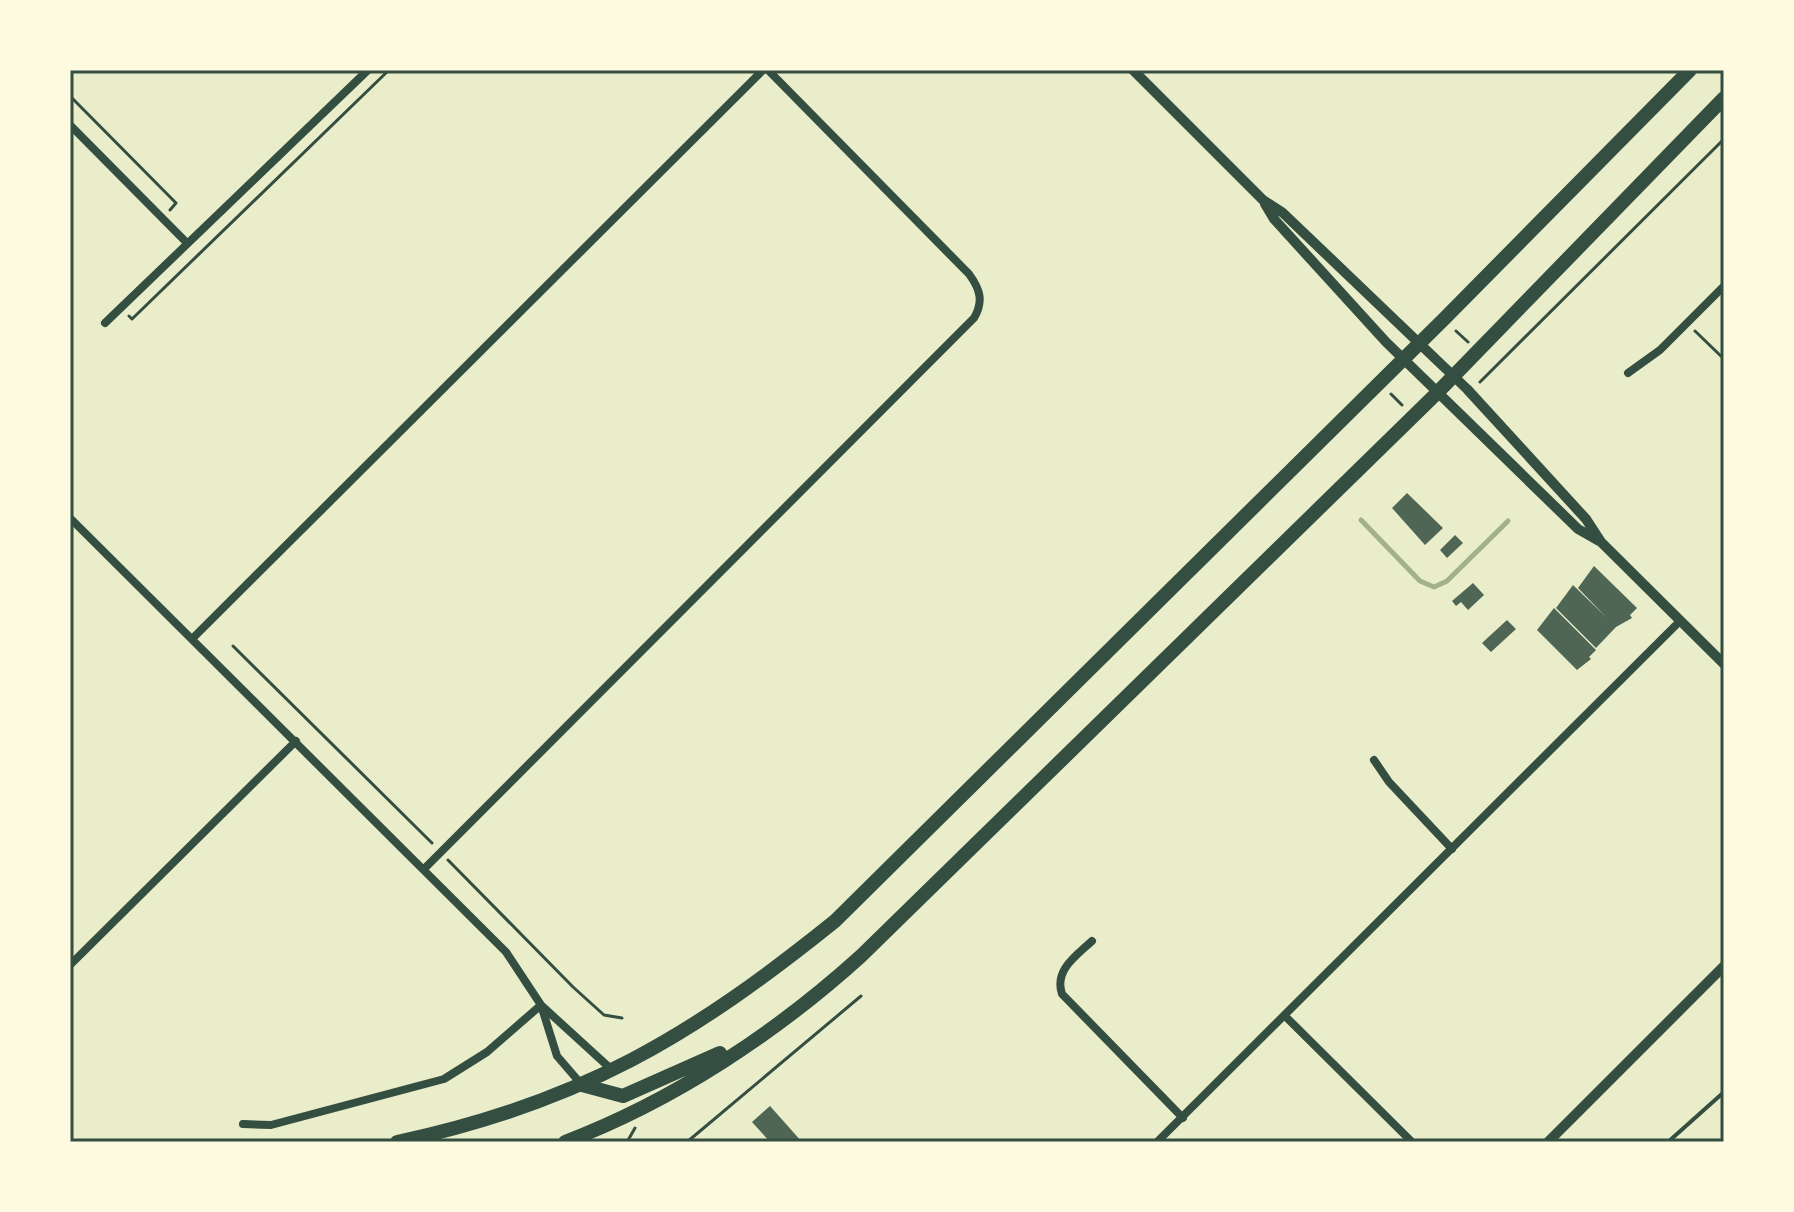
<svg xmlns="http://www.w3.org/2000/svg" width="1794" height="1212" font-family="Overpass,sans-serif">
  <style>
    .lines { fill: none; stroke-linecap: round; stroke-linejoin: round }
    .stream { stroke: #a3b18a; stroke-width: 5 }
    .building { fill: #4f6655 }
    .path { stroke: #344e41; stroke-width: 3 }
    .service { stroke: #344e41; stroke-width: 4 }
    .minor { stroke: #344e41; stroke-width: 8 }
    .tertiary { stroke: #344e41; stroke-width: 10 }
    .trunk { stroke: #344e41; stroke-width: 14 }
    .neatline { fill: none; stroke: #344e41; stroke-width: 3 }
  </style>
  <rect width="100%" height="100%" fill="#e9edc9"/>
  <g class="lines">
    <!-- stream -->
    <path class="stream" d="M 1361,520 L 1420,581 L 1434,587 L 1447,581 L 1508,521"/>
  </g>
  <!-- building -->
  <path class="building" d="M 1407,493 L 1443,528 L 1425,545 L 1392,508 Z
    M 1455,535 L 1463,543 L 1447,558 L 1440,550 Z
    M 1594,566 L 1637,608 L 1630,615 L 1632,618 L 1616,627 L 1596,648 L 1556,608 L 1573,585 L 1607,618 L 1578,588 Z
    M 1473,583 L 1484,595 L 1468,610 L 1461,602 L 1456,606 L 1452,601 Z
    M 1554,608 L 1596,650 L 1589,657 L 1591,659 L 1577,670 L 1537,630 Z
    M 1507,620 L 1516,629 L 1491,652 L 1482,643 Z
    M 770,1106 L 802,1142 L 770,1142 L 752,1122 Z"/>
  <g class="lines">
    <!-- path -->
    <path class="path" d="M 70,96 L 176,203 L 170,210
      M 129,316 L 132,319 L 389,70
      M 1456,331 L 1468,342
      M 1695,331 L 1724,359
      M 1480,382 L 1724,139
      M 1391,394 L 1402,405
      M 233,646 L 432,843
      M 448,860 L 573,987 L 604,1015 L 622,1018
      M 627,1142 L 635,1128
      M 687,1142 L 861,996"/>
    <!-- service -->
    <path class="service" d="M 1668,1142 L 1724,1092"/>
    <!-- minor -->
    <path class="minor" d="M 70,125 L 187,243
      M 105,323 L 368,70
      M 1628,373 L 1660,350 L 1724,286
      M 70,518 L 506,952 L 541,1005 L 557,1056 L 582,1085
      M 192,639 L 763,70
      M 1374,760 L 1389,782 L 1452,849
      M 424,869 L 974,318 C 984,301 980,289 969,274 L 768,70
      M 1092,941 C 1076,956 1054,970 1062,994 L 1183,1118
      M 70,965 L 296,741
      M 542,1006 L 611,1069
      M 1285,1016 L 1412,1142
      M 243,1124 L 271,1125 L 444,1079 L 487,1052 L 541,1005
      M 1157,1142 L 1680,621"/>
    <!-- tertiary -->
    <path class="tertiary" d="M 1133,70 L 1263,200 L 1283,213 L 1467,389 L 1586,519 L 1601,542 L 1724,664
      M 1265,204 L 1274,219 L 1386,342 L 1578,529 L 1599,541
      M 1548,1142 L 1724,966"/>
    <!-- trunk -->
    <path class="trunk" d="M 582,1085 L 623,1096 L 720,1053
      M 397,1142 C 580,1103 691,1037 835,921 L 1444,319 L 1690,70
      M 565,1142 C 673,1101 776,1033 861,956 L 1437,393 L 1724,98"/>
  </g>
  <!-- border -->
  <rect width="1794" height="1212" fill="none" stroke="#fefae0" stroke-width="144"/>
  <rect x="72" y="72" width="1650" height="1068" class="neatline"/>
</svg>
